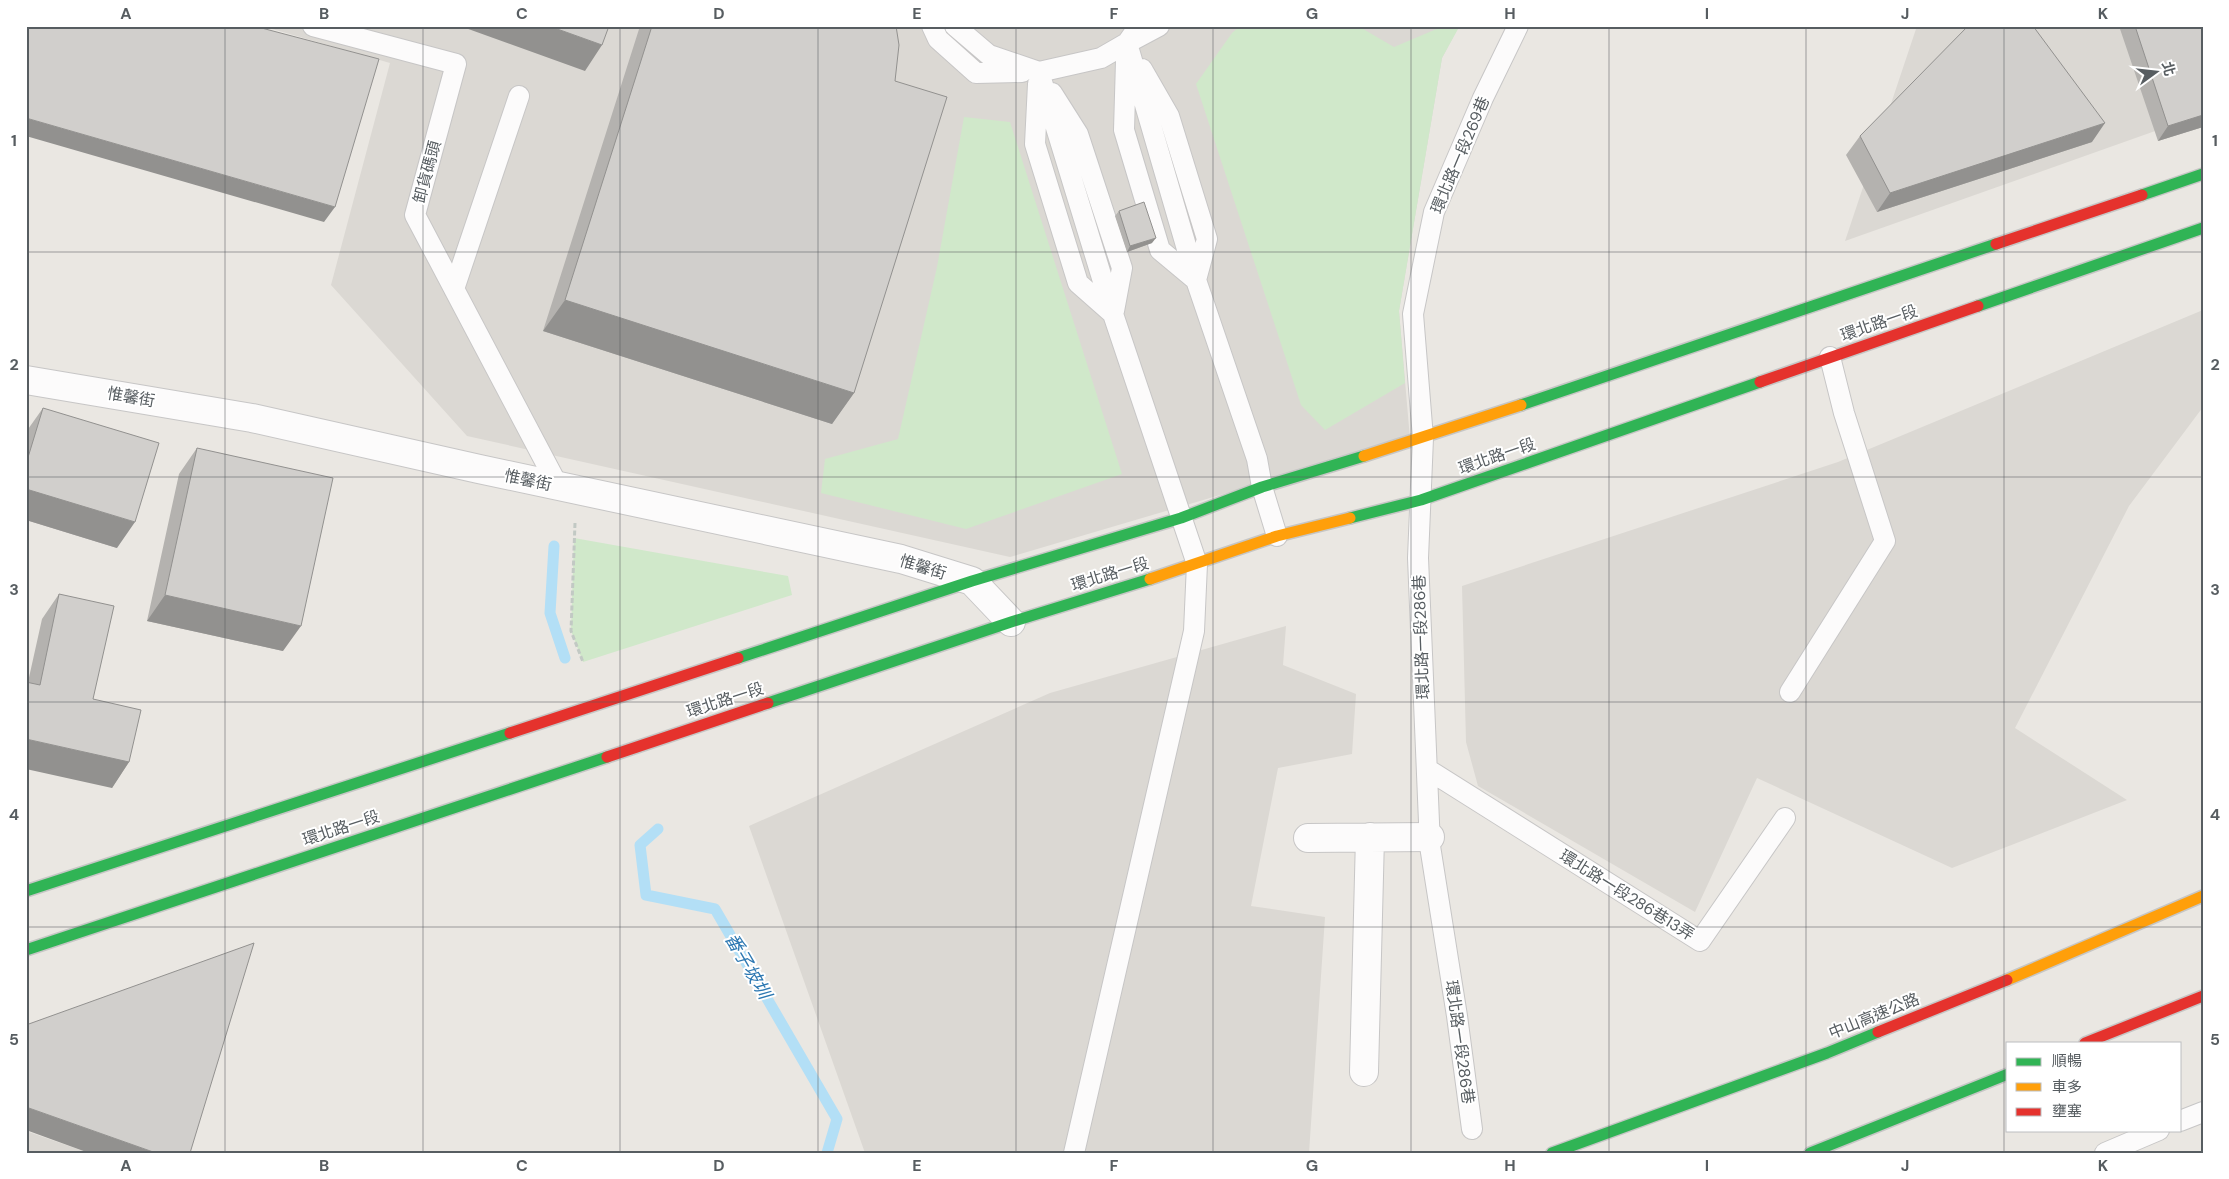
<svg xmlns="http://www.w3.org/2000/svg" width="2229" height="1179" font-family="'DM Sans','Noto Sans TC',sans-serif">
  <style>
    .industrial { fill: #dbd8d3 }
    .green { fill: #d0e8ca }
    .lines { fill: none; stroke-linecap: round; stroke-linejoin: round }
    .stream { stroke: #b3dff6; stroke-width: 11 }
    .lane-casing { stroke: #c7c6c6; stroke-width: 22 }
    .street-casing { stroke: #c7c6c6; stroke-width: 30 }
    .fast-casing { stroke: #c6c6c5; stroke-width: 14 }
    .slow-casing { stroke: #c6c6c5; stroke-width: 14 }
    .jam-casing { stroke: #c6c6c5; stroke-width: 14 }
    .path { stroke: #c2c9c4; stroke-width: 3; stroke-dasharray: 5 2.5; stroke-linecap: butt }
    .lane { stroke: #fcfbfb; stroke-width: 20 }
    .street { stroke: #fcfbfb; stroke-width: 28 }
    .fast { stroke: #30b455; stroke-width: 11 }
    .slow { stroke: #ff9f0a; stroke-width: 11 }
    .jam { stroke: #e5322d; stroke-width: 11 }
    .wall { fill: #b4b2af }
    .shaded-wall { fill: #92918f }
    .building { fill: #d1cfcc; stroke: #92918f }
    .grid { fill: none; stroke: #575d61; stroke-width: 1; stroke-opacity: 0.55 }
    .labels { text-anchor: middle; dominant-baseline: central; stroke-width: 4; stroke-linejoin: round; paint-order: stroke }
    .street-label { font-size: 16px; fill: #575d61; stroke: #fff }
    .water-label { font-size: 18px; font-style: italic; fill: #2d78b2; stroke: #fff }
    .neatline { fill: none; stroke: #575d61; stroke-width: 2 }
    .grid-label { font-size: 16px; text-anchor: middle; font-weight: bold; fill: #575d61 }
  </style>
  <rect width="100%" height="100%" fill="#eae7e2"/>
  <!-- industrial -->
  <path class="industrial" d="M 262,26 L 1459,26 L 1442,58 L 1399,311 L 1410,439 L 1010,557 L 467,436 L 331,285 L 390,63 Z
    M 1917,26 L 2203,26 L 2203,114 L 1845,241 Z
    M 2203,310 L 2203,407 L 2129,506 L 2015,728 L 2127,800 L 1952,868 L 1757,778 L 1695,912 L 1478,786 L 1466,742 L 1462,586 L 1838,462 Z
    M 1286,626 L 1283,665 L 1356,694 L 1352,754 L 1278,768 L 1251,906 L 1325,917 L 1309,1153 L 865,1153 L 749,826 L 1050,693 Z
    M 26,1131 L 89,1153 L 26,1153 Z"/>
  <!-- green -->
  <path class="green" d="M 1240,26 L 1358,26 L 1394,47 L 1439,28 L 1458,29 L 1442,58 L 1399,311 L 1405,383 L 1325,430 L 1301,405 L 1196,84 L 1232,33 Z
    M 964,117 L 1010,122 L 1122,474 L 966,529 L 821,493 L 825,459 L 898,439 L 937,267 Z
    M 574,538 L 788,576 L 792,595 L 583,662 L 571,631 Z"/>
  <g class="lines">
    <!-- stream -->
    <path class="stream" d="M 554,546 L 550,613 L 565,658
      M 658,829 L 640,845 L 646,895 L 715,909 L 837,1119 L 827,1153"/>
    <defs>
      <path id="lane" d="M 313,26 L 456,64 L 415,215 L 558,486
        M 932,26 L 938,39 L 976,73 L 1022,72
        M 955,26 L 989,55 L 1039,72 L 1101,58 L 1127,43 L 1139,26
        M 1129,42 L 1159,26
        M 1127,43 L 1196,280 L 1257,459 L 1262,487 L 1277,536
        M 1126,61 L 1124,130 L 1160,250 L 1196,280
        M 1142,69 L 1169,116 L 1207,239 L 1196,280
        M 1039,72 L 1113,314 L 1197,564 L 1194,631 L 1074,1153
        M 1038,84 L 1035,144 L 1078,283 L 1112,313
        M 1052,93 L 1078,134 L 1122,268 L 1114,311
        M 454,289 L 519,96
        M 1790,692 L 1885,541 L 1844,413 L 1830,357
        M 1427,769 L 1700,941 L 1785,818
        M 2180,1121 L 2203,1112
        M 1472,1129 L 1457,1016 L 1430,846 L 1418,558 L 1423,438 L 1413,314 L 1434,212 L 1483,98 L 1518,26
        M 2105,1153 L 2159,1130"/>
      <path id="street" d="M 26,380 L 252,418 L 479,469 L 901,559 L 972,581 L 1011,622
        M 1308,838 L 1430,837
        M 1364,1072 L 1370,837"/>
      <path id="fast" d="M 2142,195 L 2203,174
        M 1978,306 L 2203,228
        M 1521,405 L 1996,244
        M 1350,518 L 1421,500 L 1760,382
        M 738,658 L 972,581 L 1181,518 L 1262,487 L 1364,456
        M 768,703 L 1011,622 L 1150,579
        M 26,891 L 510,733
        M 26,950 L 607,757
        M 1552,1153 L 1827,1053 L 1878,1032
        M 1810,1153 L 2008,1074"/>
      <path id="slow" d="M 1364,456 L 1521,405
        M 1150,579 L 1277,536 L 1350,518
        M 2007,980 L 2203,896"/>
      <path id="jam" d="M 1996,244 L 2142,195
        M 1760,382 L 1978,306
        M 510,733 L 738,658
        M 607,757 L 768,703
        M 1878,1032 L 2007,980
        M 2085,1043 L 2203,996"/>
    </defs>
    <!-- lane casing -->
    <use href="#lane" class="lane-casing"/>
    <!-- street casing -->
    <use href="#street" class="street-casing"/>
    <!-- fast casing -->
    <use href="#fast" class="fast-casing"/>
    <!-- slow casing -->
    <use href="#slow" class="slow-casing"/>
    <!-- jam casing -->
    <use href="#jam" class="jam-casing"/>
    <!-- path -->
    <path class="path" d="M 575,523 L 571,631 L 583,662"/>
    <!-- lane -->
    <use href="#lane" class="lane"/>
    <!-- street -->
    <use href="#street" class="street"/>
    <!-- fast -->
    <use href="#fast" class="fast"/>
    <!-- slow -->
    <use href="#slow" class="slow"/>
    <!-- jam -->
    <use href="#jam" class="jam"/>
  </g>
  <!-- wall -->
  <path class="wall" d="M 640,26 L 896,26 L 854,393 L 832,424 L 543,331 Z
    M 2119,26 L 2203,26 L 2203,127 L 2158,141 Z
    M 1860,136 L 2092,142 L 1877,212 L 1846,155 Z
    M 1119,211 L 1152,243 L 1127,252 L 1115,216 Z
    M 43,408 L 117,548 L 26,520 L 26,432 Z
    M 197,448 L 283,651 L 147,621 L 179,474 Z
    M 59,594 L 93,699 L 129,762 L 112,788 L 28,682 L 42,619 Z"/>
  <!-- shaded-wall -->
  <path class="shaded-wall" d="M 460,26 L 549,26 L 602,45 L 585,71 Z
    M 2203,115 L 2203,127 L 2158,141 L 2168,126 Z
    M 26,118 L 335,207 L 324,222 L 26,136 Z
    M 2105,123 L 2092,142 L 1877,212 L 1890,193 Z
    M 1156,238 L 1152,243 L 1127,252 L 1130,246 Z
    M 565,300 L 854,393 L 832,424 L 543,331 Z
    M 26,489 L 135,522 L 117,548 L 26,520 Z
    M 165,595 L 301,626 L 283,651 L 147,621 Z
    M 26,739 L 129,762 L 112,788 L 26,769 Z
    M 26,1107 L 156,1153 L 89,1153 L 26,1130 Z"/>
  <!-- building -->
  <path class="building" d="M 27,26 L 254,26 L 379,59 L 335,207 L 26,118 L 26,30 Z
    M 549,26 L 609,26 L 602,45 Z
    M 652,26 L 896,26 L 899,45 L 895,81 L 947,97 L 854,393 L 565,300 Z
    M 1968,26 L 2033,26 L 2105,123 L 1890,193 L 1860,136 Z
    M 2135,26 L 2203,26 L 2203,115 L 2168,126 Z
    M 1144,202 L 1156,238 L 1130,246 L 1119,211 Z
    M 43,408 L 159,443 L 135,522 L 26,489 L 26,464 Z
    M 197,448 L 333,478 L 301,626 L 165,595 Z
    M 59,594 L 114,606 L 93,699 L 141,710 L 129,762 L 26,739 L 26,682 L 40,685 Z
    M 254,943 L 190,1153 L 156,1153 L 26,1107 L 26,1025 Z"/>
  <!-- grid -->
  <path class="grid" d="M 225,26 L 225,1153M 423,26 L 423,1153M 620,26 L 620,1153M 818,26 L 818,1153M 1016,26 L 1016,1153M 1213,26 L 1213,1153M 1411,26 L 1411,1153M 1609,26 L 1609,1153M 1806,26 L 1806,1153M 2004,26 L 2004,1153M 26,252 L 2203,252M 26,477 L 2203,477M 26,702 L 2203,702M 26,927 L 2203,927"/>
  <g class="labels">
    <!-- street labels -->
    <g class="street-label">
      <text transform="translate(1460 155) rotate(-67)">環北路一段269巷</text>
      <text transform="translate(427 172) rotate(-75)">卸貨碼頭</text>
      <text transform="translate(1879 323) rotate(-19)">環北路一段</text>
      <text transform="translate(131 397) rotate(10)">惟馨街</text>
      <text transform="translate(1497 456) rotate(-19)">環北路一段</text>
      <text transform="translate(528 480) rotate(12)">惟馨街</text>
      <text transform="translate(923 567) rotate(17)">惟馨街</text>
      <text transform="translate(1110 574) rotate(-17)">環北路一段</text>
      <text transform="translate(1421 637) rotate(-92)">環北路一段286巷</text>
      <text transform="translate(725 700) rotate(-18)">環北路一段</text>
      <text transform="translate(341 828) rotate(-18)">環北路一段</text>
      <text transform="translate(1627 895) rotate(32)">環北路一段286巷13弄</text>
      <text transform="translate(1874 1016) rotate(-22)">中山高速公路</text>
      <text transform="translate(1460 1042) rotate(82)">環北路一段286巷</text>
    </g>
    <!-- water labels -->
    <g class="water-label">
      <text transform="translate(748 966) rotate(60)">番子坡圳</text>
    </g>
  </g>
  <!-- border -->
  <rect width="2229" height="1179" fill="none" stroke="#ffffff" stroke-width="55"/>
  <!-- legend -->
  <rect x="2006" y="1042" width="175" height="90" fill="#ffffff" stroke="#bcbec0"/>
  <rect x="2016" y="1058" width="25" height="8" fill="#30b455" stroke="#bcbec0"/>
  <text x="2052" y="1066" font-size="15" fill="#575d61">順暢</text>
  <rect x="2016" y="1083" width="25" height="8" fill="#ff9f0a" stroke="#bcbec0"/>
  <text x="2052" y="1092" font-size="15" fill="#575d61">車多</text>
  <rect x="2016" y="1108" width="25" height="8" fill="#e5322d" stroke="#bcbec0"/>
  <text x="2052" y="1116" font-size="15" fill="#575d61">壅塞</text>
  <!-- north arrow -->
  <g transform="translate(2156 72) rotate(75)" stroke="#ffffff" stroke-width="4" paint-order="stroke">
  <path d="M0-4L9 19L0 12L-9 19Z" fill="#575d61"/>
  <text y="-8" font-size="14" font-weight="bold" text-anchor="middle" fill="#575d61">北</text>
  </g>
  <rect x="28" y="28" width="2174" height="1124" class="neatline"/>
  <g class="grid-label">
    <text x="126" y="19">A</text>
    <text x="324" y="19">B</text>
    <text x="522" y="19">C</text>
    <text x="719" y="19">D</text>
    <text x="917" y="19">E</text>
    <text x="1114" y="19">F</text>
    <text x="1312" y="19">G</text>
    <text x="1510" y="19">H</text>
    <text x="1707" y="19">I</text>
    <text x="1905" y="19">J</text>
    <text x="2103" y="19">K</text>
    <text x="14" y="146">1</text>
    <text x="2215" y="146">1</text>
    <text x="14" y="370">2</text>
    <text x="2215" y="370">2</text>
    <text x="14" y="595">3</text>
    <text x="2215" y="595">3</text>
    <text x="14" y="820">4</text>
    <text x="2215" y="820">4</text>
    <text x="14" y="1045">5</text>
    <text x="2215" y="1045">5</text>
    <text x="126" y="1171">A</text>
    <text x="324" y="1171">B</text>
    <text x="522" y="1171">C</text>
    <text x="719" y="1171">D</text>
    <text x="917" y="1171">E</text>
    <text x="1114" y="1171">F</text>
    <text x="1312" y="1171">G</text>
    <text x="1510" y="1171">H</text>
    <text x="1707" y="1171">I</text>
    <text x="1905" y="1171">J</text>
    <text x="2103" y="1171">K</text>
  </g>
</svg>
